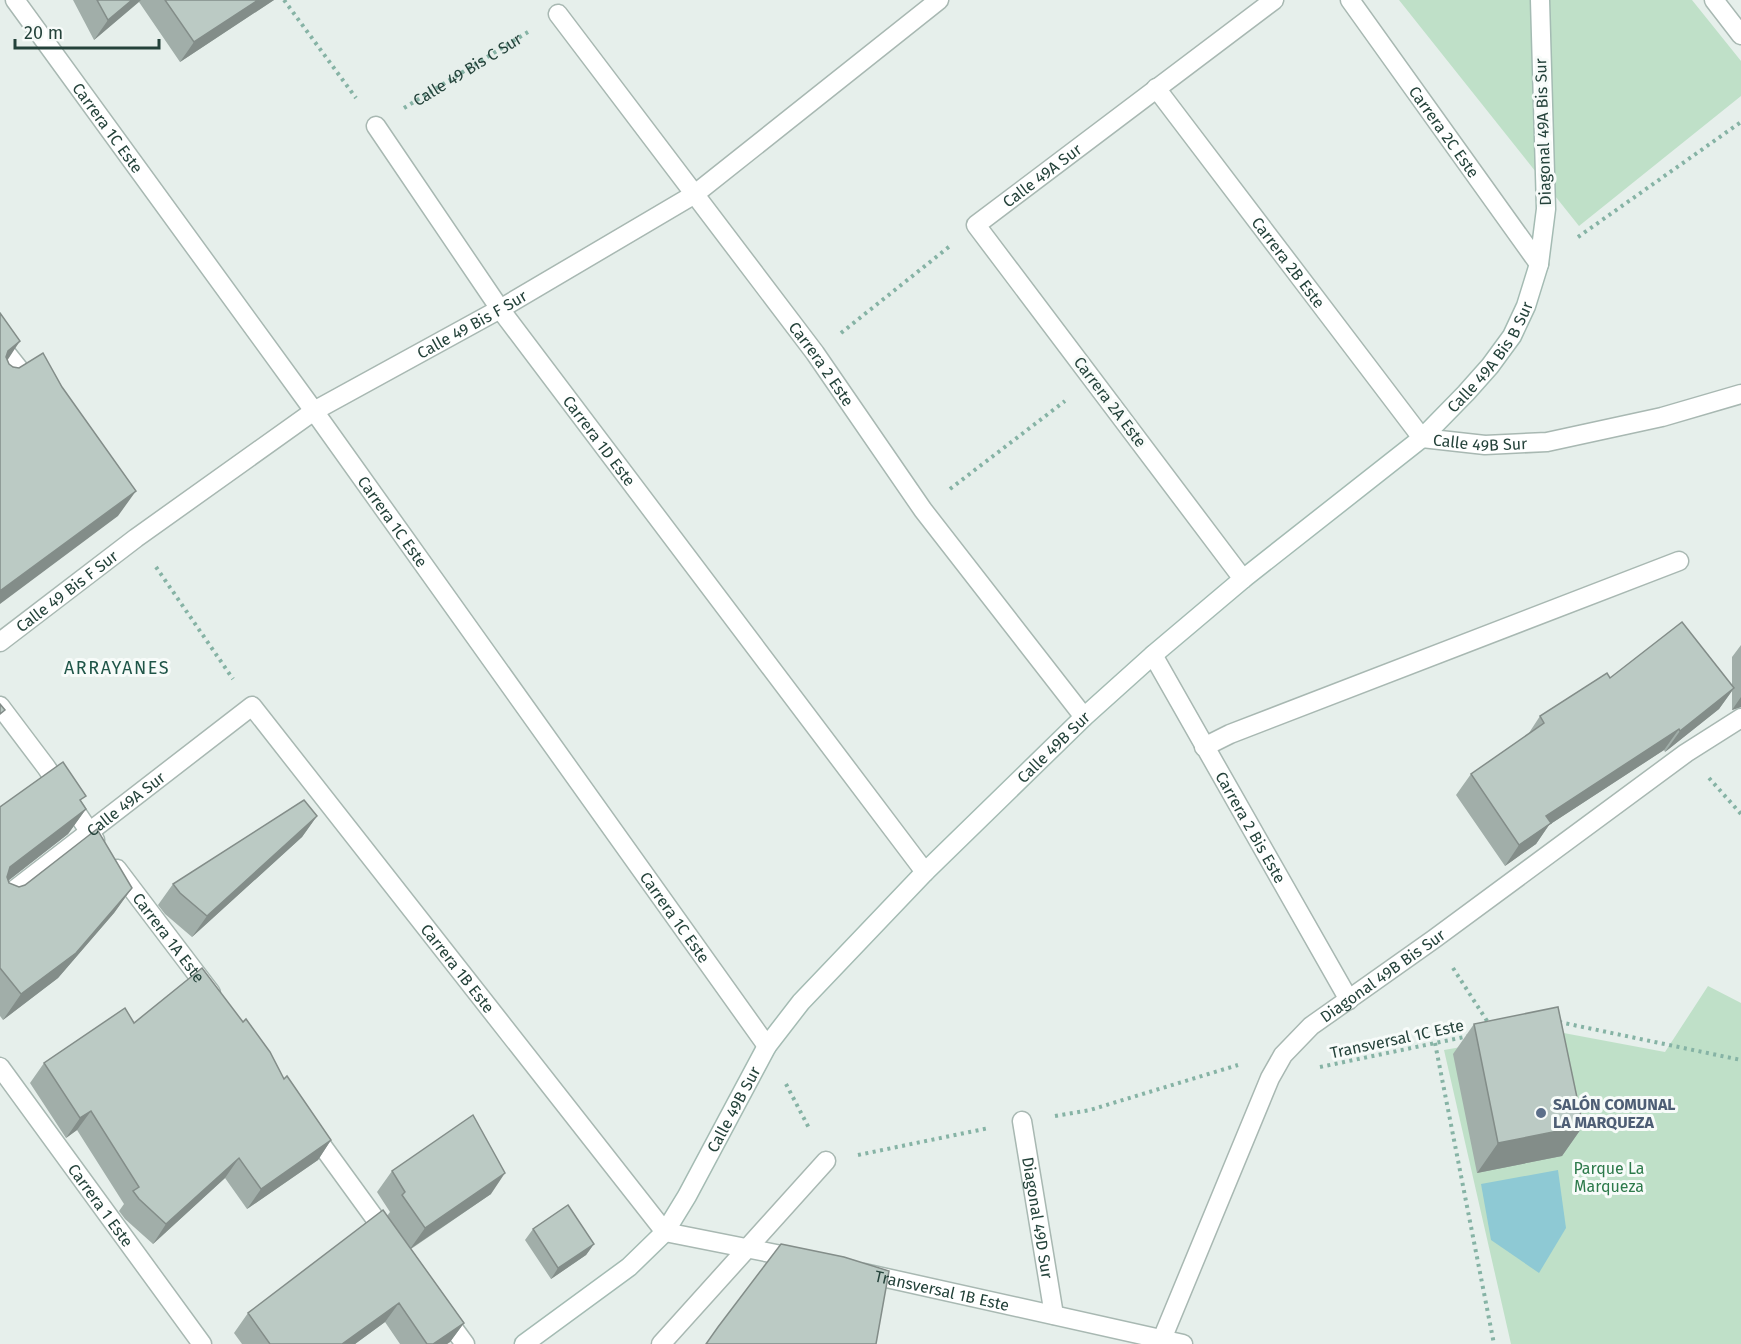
<svg xmlns="http://www.w3.org/2000/svg" width="1741" height="1344" font-family="'Fira Sans',sans-serif">
  <style>
    .green { fill: #bfe0c8 }
    .water { fill: #8ec9d4 }
    .lines { fill: none; stroke-linecap: round; stroke-linejoin: round }
    .lane-casing { stroke: #a8b8b2; stroke-width: 21 }
    .street-casing { stroke: #a8b8b2; stroke-width: 21 }
    .secondary-casing { stroke: #a4bbb3; stroke-width: 21 }
    .path { stroke: #86b3a5; stroke-width: 4; stroke-dasharray: 3 4.5; stroke-linecap: butt }
    .lane { stroke: #fff; stroke-width: 18 }
    .street { stroke: #fff; stroke-width: 18 }
    .secondary { stroke: #fff; stroke-width: 18 }
    .wall { fill: #a1aea9 }
    .shaded-wall { fill: #838d89 }
    .building { fill: #bbcac4; stroke: #838d89; stroke-width: 1.5 }
    .service-dot { fill: #5c6f8a; stroke: #f7fbf9; stroke-width: 2 }
    .labels { text-anchor: middle; dominant-baseline: central; stroke-width: 6; stroke-linejoin: round; paint-order: stroke }
    .street-label { font-size: 16px; fill: #24423a; stroke: #f7fbf9 }
    .service-label { font-size: 16px; font-weight: bold; fill: #4e5e75; stroke: #f7fbf9; text-anchor: start }
    .park-label { font-size: 16px; fill: #2d7a4b; stroke: #f7fbf9 }
    .neighbourhood-label { font-size: 18px; letter-spacing: 1.5px; fill: #1f5548; stroke: #f7fbf9 }
  </style>
  <rect width="100%" height="100%" fill="#e6efeb"/>
  <!-- green -->
  <path class="green" d="M 1399,0 L 1692,0 L 1741,61 L 1741,96 L 1579,226 Z
    M 1708,986 L 1741,1003 L 1741,1344 L 1511,1344 L 1444,1050 L 1553,1031 L 1665,1052 Z"/>
  <!-- water -->
  <path class="water" d="M 1558,1170 L 1566,1228 L 1539,1273 L 1491,1240 L 1481,1184 Z"/>
  <g class="lines">
    <defs>
      <path id="lane" d="M 1204,747 L 1230,734 L 1679,561"/>
      <g id="street">
        <path id="s2" d="M 15,0 L 314,411 L 767,1046"/>
        <path id="s3" d="M 1350,0 L 1539,264"/>
        <path d="M 1714,0 L 1741,35"/>
        <path id="s4" d="M 558,14 L 815,353 L 923,510 L 1084,717"/>
        <path id="s5" d="M 1156,88 L 1422,438 L 1485,445 L 1547,442 L 1662,417 L 1741,394"/>
        <path id="s6" d="M 376,126 L 500,309 L 925,872"/>
        <path d="M 0,345 L 19,369 L 0,382"/>
        <path id="s7" d="M 1243,579 L 976,225 L 1274,0"/>
        <path id="s8" d="M 0,642 L 136,538 L 314,411 L 500,309 L 695,194 L 939,0"/>
        <path id="s9" d="M 1153,655 L 1349,1000"/>
        <path d="M 0,706 L 46,767 L 95,840"/>
        <path id="s10" d="M 117,869 L 211,993"/>
        <path id="s11" d="M 0,901 L 252,706 L 665,1232 L 796,1258"/>
        <path id="s12" d="M 0,1067 L 202,1344"/>
        <path id="s13" d="M 1022,1121 L 1054,1315"/>
        <path d="M 310,1129 L 387,1235"/>
        <path id="s14" d="M 864,1273 L 1183,1344"/>
        <path d="M 443,1314 L 465,1344"/>
        <path d="M 661,1344 L 826,1161"/>
        <path id="s15" d="M 1160,1344 L 1270,1078 L 1283,1055 L 1311,1026 L 1434,939 L 1686,753 L 1741,718"/>
      </g>
      <g id="secondary">
        <path id="s16" d="M 524,1344 L 629,1267 L 665,1232 L 687,1196 L 767,1046 L 801,1002 L 925,872 L 1084,717 L 1153,655 L 1243,579 L 1422,438 L 1466,393 L 1490,366 L 1512,336 L 1526,306 L 1539,264 L 1546,209 L 1540,0"/>
      </g>
    </defs>
    <!-- lane casing -->
    <use href="#lane" class="lane-casing"/>
    <!-- street casing -->
    <use href="#street" class="street-casing"/>
    <!-- secondary casing -->
    <use href="#secondary" class="secondary-casing"/>
    <!-- path -->
    <g class="path">
      <path d="M 284,0 L 356,98"/>
      <path id="s1" d="M 404,108 L 528,32"/>
      <path d="M 1578,237 L 1741,122"/>
      <path d="M 841,333 L 950,246"/>
      <path d="M 950,489 L 1065,401"/>
      <path d="M 156,567 L 233,679"/>
      <path d="M 1709,778 L 1741,814"/>
      <path d="M 1453,968 L 1489,1024"/>
      <path d="M 1559,1022 L 1741,1060"/>
      <path d="M 1435,1043 L 1494,1344"/>
      <path d="M 1320,1067 L 1469,1036"/>
      <path d="M 786,1084 L 810,1130"/>
      <path d="M 1055,1116 L 1090,1110 L 1238,1065"/>
      <path d="M 858,1155 L 989,1128"/>
    </g>
    <!-- lane -->
    <use href="#lane" class="lane"/>
    <!-- street -->
    <use href="#street" class="street"/>
    <!-- secondary -->
    <use href="#secondary" class="secondary"/>
  </g>
  <!-- wall -->
  <path class="wall" d="M 73,0 L 274,0 L 180,62 L 139,2 L 94,40 Z
    M 1741,645 L 1741,707 L 1732,710 L 1732,691 L 1719,709 L 1665,752 L 1664,750 L 1549,825 L 1536,844 L 1505,866 L 1456,795 L 1471,774 L 1527,736 L 1540,716 L 1610,678 L 1732,686 L 1732,657 Z
    M 82,803 L 86,809 L 68,834 L 8,881 L 9,883 L 19,887 L 132,888 L 114,913 L 58,978 L 3,1020 L 0,1016 L 0,807 Z
    M 317,816 L 302,837 L 192,937 L 165,914 L 158,905 L 173,884 Z
    M 134,1023 L 284,1079 L 331,1140 L 318,1160 L 247,1209 L 225,1178 L 153,1244 L 125,1219 L 119,1211 L 124,1204 L 77,1130 L 66,1138 L 30,1083 L 44,1063 Z
    M 1474,1024 L 1583,1126 L 1562,1156 L 1477,1173 L 1453,1054 Z
    M 392,1171 L 491,1194 L 411,1249 L 464,1323 L 450,1342 L 447,1344 L 400,1344 L 385,1322 L 355,1344 L 242,1344 L 234,1333 L 248,1313 L 387,1216 L 390,1212 L 377,1192 Z
    M 533,1229 L 594,1244 L 586,1255 L 551,1279 L 525,1240 Z"/>
  <!-- shaded-wall -->
  <path class="shaded-wall" d="M 132,0 L 141,0 L 94,40 L 108,20 Z
    M 258,0 L 274,0 L 180,62 L 194,42 Z
    M 20,341 L 3,367 L 8,351 Z
    M 136,491 L 118,516 L 0,604 L 0,591 Z
    M 1734,688 L 1719,709 L 1665,752 L 1680,731 Z
    M 1741,697 L 1741,707 L 1732,710 Z
    M 1679,729 L 1664,750 L 1549,825 L 1536,844 L 1505,866 L 1519,845 L 1546,816 Z
    M 86,809 L 68,834 L 0,887 L 10,867 Z
    M 317,816 L 302,837 L 192,937 L 207,916 Z
    M 132,888 L 114,913 L 58,978 L 3,1020 L 21,994 Z
    M 91,1111 L 77,1130 L 66,1138 L 80,1118 Z
    M 1583,1126 L 1562,1156 L 1477,1173 L 1498,1143 Z
    M 331,1140 L 318,1160 L 247,1209 L 261,1189 Z
    M 239,1158 L 225,1178 L 153,1244 L 166,1224 Z
    M 505,1173 L 491,1194 L 410,1249 L 425,1228 Z
    M 594,1244 L 586,1255 L 551,1279 L 558,1268 Z
    M 399,1303 L 385,1322 L 355,1344 L 342,1344 Z
    M 464,1323 L 450,1342 L 447,1344 L 433,1344 Z"/>
  <!-- building -->
  <path class="building" d="M 97,0 L 132,0 L 108,20 Z
    M 165,0 L 258,0 L 194,42 Z
    M 0,313 L 20,341 L 8,351 L 6,357 L 9,364 L 13,367 L 19,368 L 43,353 L 62,387 L 136,491 L 0,591 Z
    M 1682,622 L 1734,688 L 1680,731 L 1679,729 L 1546,816 L 1551,823 L 1519,845 L 1471,774 L 1544,723 L 1540,716 L 1607,673 L 1610,678 Z
    M 0,704 L 5,710 L 0,714 Z
    M 63,762 L 86,796 L 80,800 L 86,809 L 10,867 L 7,877 L 9,883 L 19,887 L 25,885 L 97,829 L 132,888 L 76,953 L 21,994 L 0,968 L 0,807 Z
    M 304,800 L 317,816 L 207,916 L 180,893 L 173,884 Z
    M 202,968 L 243,1022 L 246,1019 L 270,1052 L 284,1079 L 287,1076 L 331,1140 L 261,1189 L 239,1158 L 166,1224 L 139,1199 L 133,1191 L 139,1187 L 91,1111 L 80,1118 L 44,1063 L 125,1008 L 134,1023 Z
    M 1558,1007 L 1583,1126 L 1498,1143 L 1474,1024 Z
    M 473,1115 L 505,1173 L 425,1228 L 402,1195 L 405,1192 L 392,1171 Z
    M 568,1205 L 594,1244 L 558,1268 L 533,1229 Z
    M 383,1210 L 464,1323 L 433,1344 L 427,1344 L 399,1303 L 342,1344 L 270,1344 L 248,1313 Z
    M 781,1244 L 844,1257 L 889,1271 L 876,1344 L 706,1344 L 718,1327 Z"/>
  <!-- markers -->
  <circle class="service-dot" cx="1541" cy="1113" r="6"/>
  <g class="labels">
    <!-- street labels -->
    <g class="street-label">
      <text stroke="none"><textPath href="#s1" startOffset="74">Calle 49 Bis C Sur</textPath></text>
      <text stroke="none"><textPath href="#s2" startOffset="158">Carrera 1C Este</textPath></text>
      <text stroke="none"><textPath href="#s3" startOffset="162">Carrera 2C Este</textPath></text>
      <text transform="translate(1543 132) rotate(-92)">Diagonal 49A Bis Sur</text>
      <text stroke="none"><textPath href="#s7" startOffset="526">Calle 49A Sur</textPath></text>
      <text stroke="none"><textPath href="#s5" startOffset="219">Carrera 2B Este</textPath></text>
      <text stroke="none"><textPath href="#s8" startOffset="570">Calle 49 Bis F Sur</textPath></text>
      <text stroke="none"><textPath href="#s16" startOffset="1395">Calle 49A Bis B Sur</textPath></text>
      <text stroke="none"><textPath href="#s4" startOffset="438">Carrera 2 Este</textPath></text>
      <text transform="translate(1110 402) rotate(53)">Carrera 2A Este</text>
      <text stroke="none"><textPath href="#s6" startOffset="386">Carrera 1D Este</textPath></text>
      <text stroke="none"><textPath href="#s5" startOffset="498">Calle 49B Sur</textPath></text>
      <text stroke="none"><textPath href="#s2" startOffset="644">Carrera 1C Este</textPath></text>
      <text stroke="none"><textPath href="#s8" startOffset="84">Calle 49 Bis F Sur</textPath></text>
      <text stroke="none"><textPath href="#s16" startOffset="807">Calle 49B Sur</textPath></text>
      <text stroke="none"><textPath href="#s11" startOffset="159">Calle 49A Sur</textPath></text>
      <text stroke="none"><textPath href="#s9" startOffset="198">Carrera 2 Bis Este</textPath></text>
      <text stroke="none"><textPath href="#s2" startOffset="1130">Carrera 1C Este</textPath></text>
      <text stroke="none"><textPath href="#s10" startOffset="86">Carrera 1A Este</textPath></text>
      <text stroke="none"><textPath href="#s11" startOffset="652">Carrera 1B Este</textPath></text>
      <text stroke="none"><textPath href="#s15" startOffset="442">Diagonal 49B Bis Sur</textPath></text>
      <text transform="translate(1397 1039) rotate(-12)">Transversal 1C Este</text>
      <text stroke="none"><textPath href="#s16" startOffset="321">Calle 49B Sur</textPath></text>
      <text stroke="none"><textPath href="#s12" startOffset="171">Carrera 1 Este</textPath></text>
      <text stroke="none"><textPath href="#s13" startOffset="98">Diagonal 49D Sur</textPath></text>
      <text stroke="none"><textPath href="#s14" startOffset="80">Transversal 1B Este</textPath></text>
    </g>
    <!-- service labels -->
    <g class="service-label">
      <text x="1553" y="1104">SALÓN COMUNAL<tspan x="1553" dy="18">LA MARQUEZA</tspan></text>
    </g>
    <!-- park labels -->
    <g class="park-label">
      <text x="1609" y="1168">Parque La<tspan x="1609" dy="18">Marqueza</tspan></text>
    </g>
    <!-- neighbourhood labels -->
    <g class="neighbourhood-label">
      <text x="117" y="668">ARRAYANES</text>
    </g>
  </g>
  <!-- scale -->
  <path d="M15 39v9h144v-9" fill="none" stroke="#24423a" stroke-width="3"/>
  <text x="24" y="39" font-size="18" fill="#24423a" stroke="#f7fbf9" stroke-width="4.5" paint-order="stroke">20 m</text>
</svg>
